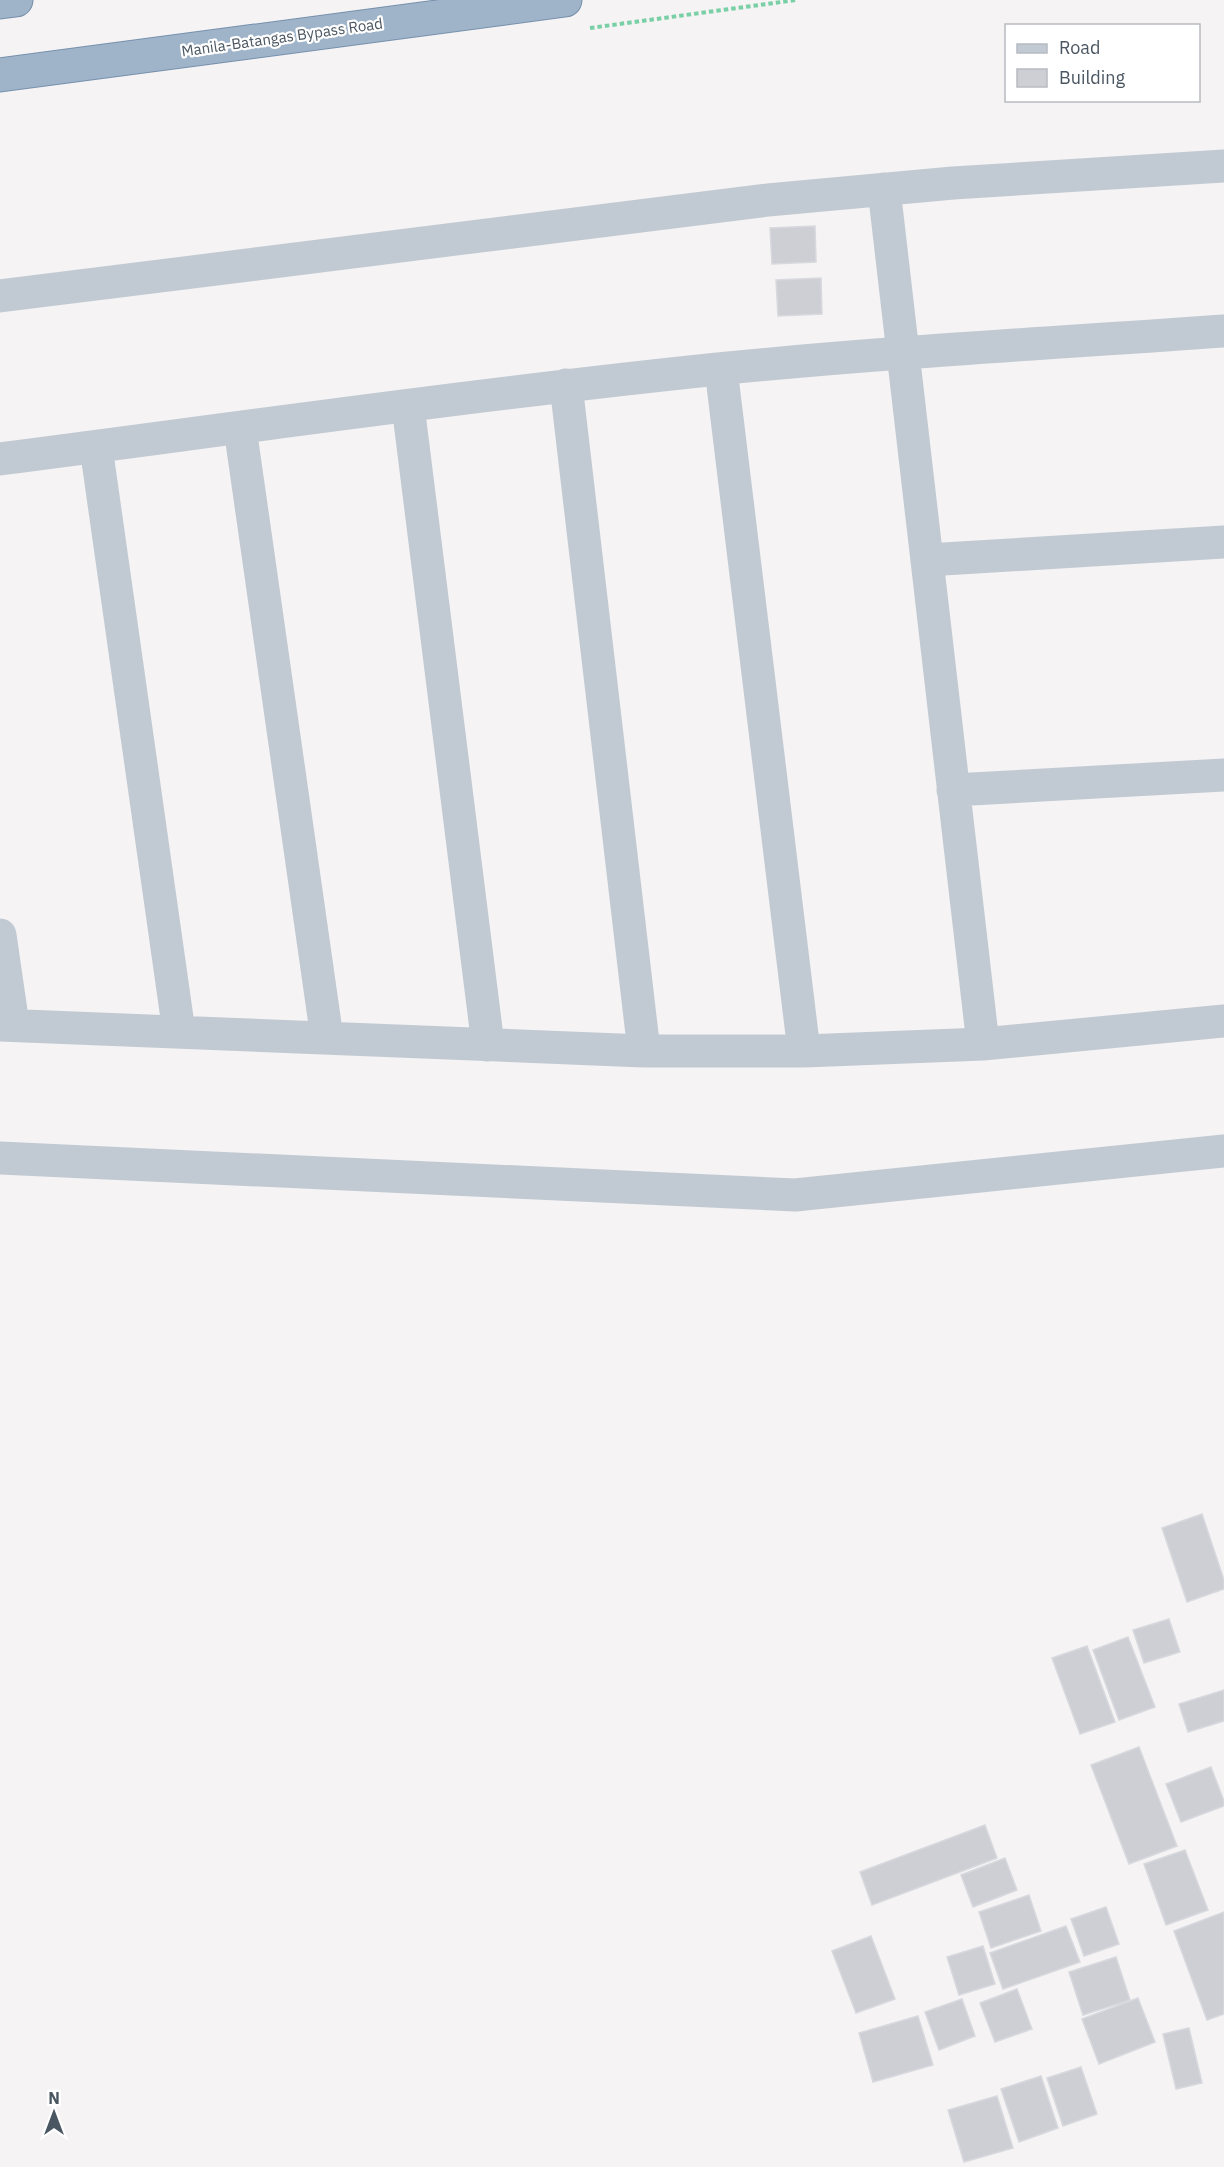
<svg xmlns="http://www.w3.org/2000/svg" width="1224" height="2167" font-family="'IBM Plex Sans',sans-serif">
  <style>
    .building { fill: #cdcfd5; stroke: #d7d9de; stroke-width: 1.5 }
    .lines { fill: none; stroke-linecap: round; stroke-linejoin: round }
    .trunk-casing { stroke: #7690ad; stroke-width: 35 }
    .path { stroke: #7ad0a6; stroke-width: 4; stroke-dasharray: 4.5 3; stroke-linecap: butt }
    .minor { stroke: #c1cad2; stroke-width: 33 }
    .trunk { stroke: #9fb4c9; stroke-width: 33 }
    .labels { text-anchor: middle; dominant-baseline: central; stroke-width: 4.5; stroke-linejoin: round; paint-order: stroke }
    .street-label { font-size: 15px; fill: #4a5661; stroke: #fff }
  </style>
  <rect width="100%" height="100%" fill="#f5f3f3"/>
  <!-- building -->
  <path class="building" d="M 815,226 L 816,262 L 772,264 L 770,228 Z
    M 821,278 L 822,314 L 778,316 L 776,280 Z
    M 1202,1514 L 1224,1580 L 1224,1589 L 1187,1602 L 1162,1528 Z
    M 1169,1619 L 1180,1652 L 1144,1663 L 1133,1630 Z
    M 1128,1637 L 1155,1707 L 1119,1720 L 1093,1650 Z
    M 1087,1646 L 1115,1722 L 1080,1734 L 1052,1658 Z
    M 1224,1690 L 1224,1721 L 1188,1732 L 1179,1704 Z
    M 1139,1747 L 1177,1846 L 1129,1864 L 1091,1765 Z
    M 1211,1767 L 1224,1801 L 1224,1806 L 1181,1822 L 1166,1784 Z
    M 985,1825 L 997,1858 L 872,1905 L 860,1872 Z
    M 1185,1850 L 1208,1910 L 1166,1925 L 1144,1864 Z
    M 1005,1858 L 1017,1890 L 973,1907 L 961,1875 Z
    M 1029,1895 L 1041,1931 L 991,1948 L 979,1912 Z
    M 1106,1907 L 1119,1944 L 1084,1956 L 1071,1919 Z
    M 1224,1912 L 1224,2014 L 1207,2020 L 1174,1931 Z
    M 1066,1926 L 1080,1962 L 1003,1989 L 990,1953 Z
    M 871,1936 L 895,1999 L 856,2013 L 832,1951 Z
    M 983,1946 L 995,1984 L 959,1995 L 947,1957 Z
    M 1116,1957 L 1130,2000 L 1083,2015 L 1069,1972 Z
    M 1017,1989 L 1032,2029 L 995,2042 L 980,2003 Z
    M 1138,1998 L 1155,2042 L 1099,2064 L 1082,2019 Z
    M 962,1999 L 975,2036 L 939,2050 L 925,2012 Z
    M 918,2016 L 933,2065 L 873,2082 L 859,2033 Z
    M 1189,2028 L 1202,2083 L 1176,2089 L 1163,2034 Z
    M 1081,2067 L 1097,2114 L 1063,2126 L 1047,2078 Z
    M 1041,2076 L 1058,2128 L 1019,2142 L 1001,2089 Z
    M 997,2096 L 1013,2148 L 964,2162 L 948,2110 Z"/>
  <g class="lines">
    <defs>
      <path id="trunk" d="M 0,2 L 16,0
        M 0,75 L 565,0"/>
    </defs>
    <!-- trunk casing -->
    <use href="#trunk" class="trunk-casing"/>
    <!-- path -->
    <path class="path" d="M 590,28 L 796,0"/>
    <!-- minor -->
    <path class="minor" d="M 884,189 L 983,1044
      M 0,296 L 768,200 L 953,183 L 1224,166
      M 721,369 L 804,1051
      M 566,385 L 644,1051
      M 408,406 L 488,1045
      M 240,428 L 327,1038
      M 96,447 L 179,1032
      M 0,459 C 239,428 478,394 718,369 C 886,352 1055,343 1224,331
      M 927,560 L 1224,542
      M 953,790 L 1224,775
      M 0,935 L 13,1025
      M 0,1025 L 644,1051 L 804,1051 L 983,1044 L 1224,1021
      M 0,1158 L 795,1195 L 1224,1151"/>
    <!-- trunk -->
    <use href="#trunk" class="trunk"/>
  </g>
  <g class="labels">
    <!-- street labels -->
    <g class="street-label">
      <text transform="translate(282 37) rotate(-8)">Manila-Batangas Bypass Road</text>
    </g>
  </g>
  <!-- legend -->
  <rect x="1005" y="24" width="195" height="78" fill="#ffffff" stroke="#b7bbc0" stroke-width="1.5"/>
  <rect x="1017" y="44" width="30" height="9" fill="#c1cad2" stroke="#b7bbc0" stroke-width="1.5"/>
  <text x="1059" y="54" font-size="18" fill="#4a5661">Road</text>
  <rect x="1017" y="69" width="30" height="18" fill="#cdcfd5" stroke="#b7bbc0" stroke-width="1.5"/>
  <text x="1059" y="84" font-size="18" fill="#4a5661">Building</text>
  <!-- north arrow -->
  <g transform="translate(54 2113)" stroke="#ffffff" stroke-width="4.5" paint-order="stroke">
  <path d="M0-4.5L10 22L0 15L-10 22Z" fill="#4a5661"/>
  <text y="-9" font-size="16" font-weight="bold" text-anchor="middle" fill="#4a5661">N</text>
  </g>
</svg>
